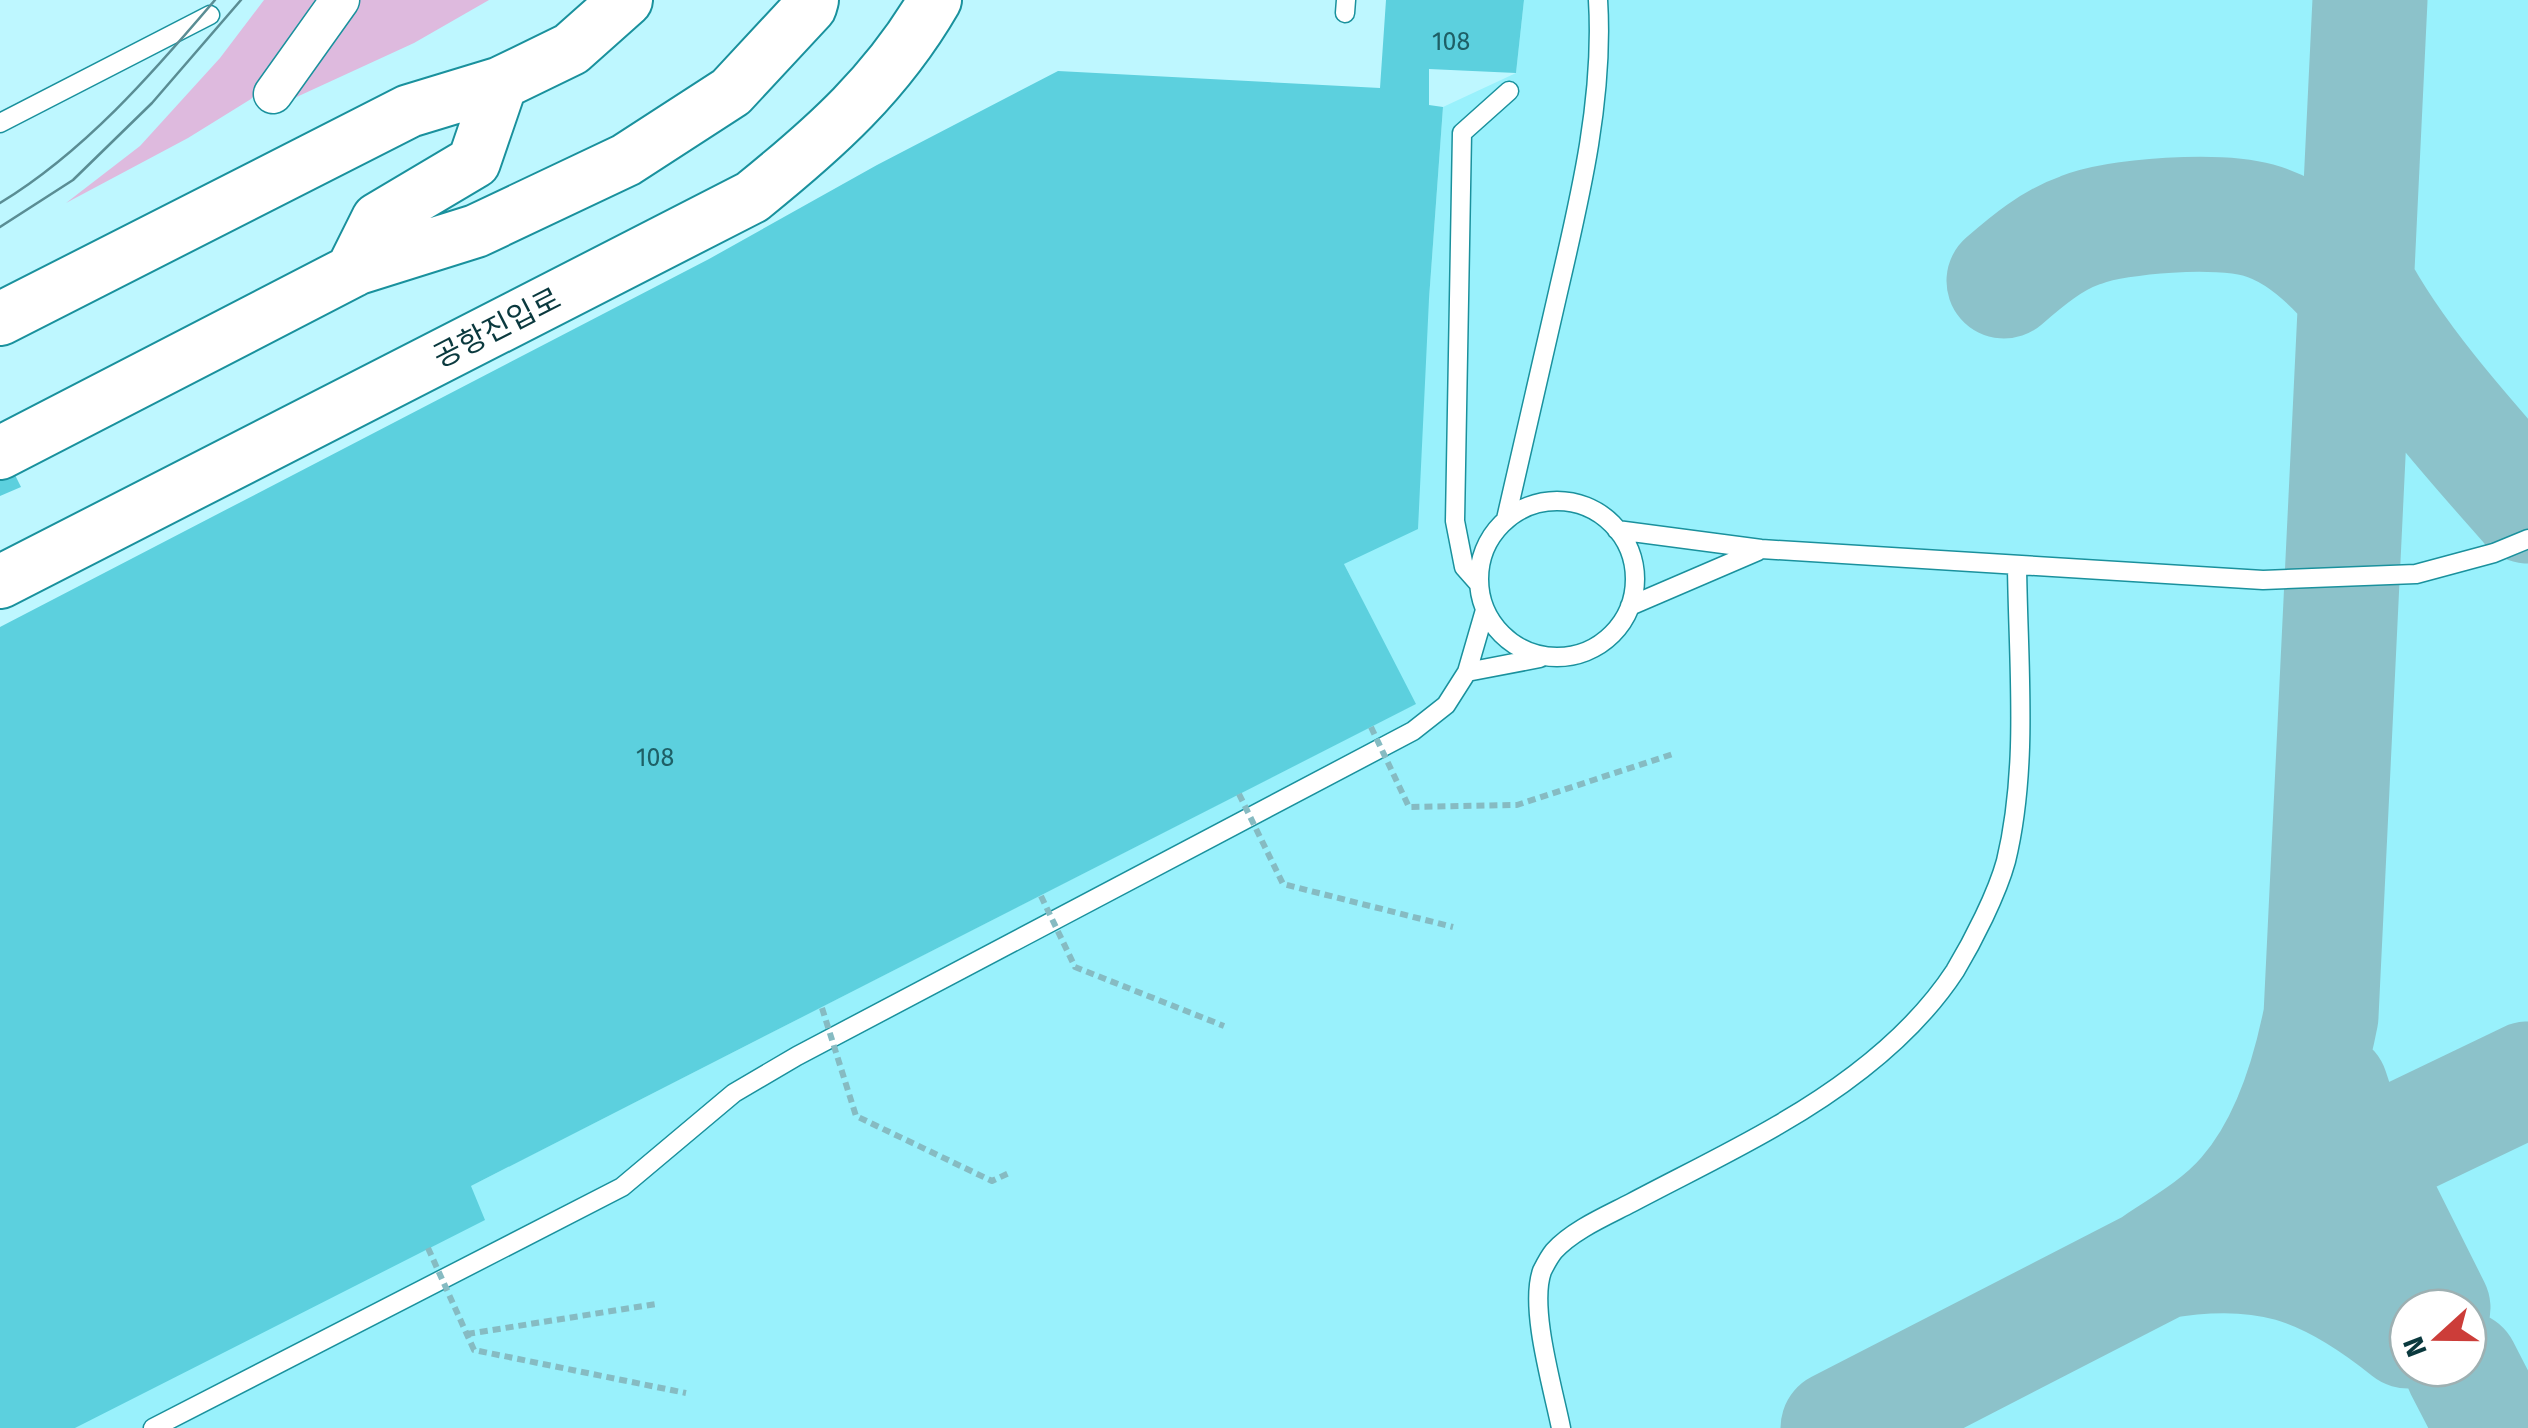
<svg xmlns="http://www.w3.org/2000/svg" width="2528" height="1428" font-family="'Fira Sans','Noto Sans KR',sans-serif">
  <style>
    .built { fill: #99f1fc; fill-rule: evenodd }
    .green { fill: #debade }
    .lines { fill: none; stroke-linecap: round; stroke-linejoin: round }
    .taxiway { stroke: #8cc2ca; stroke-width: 115 }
    .building { fill: #5cd0de }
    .lane-casing { stroke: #1a919d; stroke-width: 21 }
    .street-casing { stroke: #1a919d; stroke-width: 41 }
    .secondary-casing { stroke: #1a919d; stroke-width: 56 }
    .path { stroke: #86bbc2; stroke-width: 6; stroke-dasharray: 8 5; stroke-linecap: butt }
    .lane { stroke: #fff; stroke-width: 18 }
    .street { stroke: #fff; stroke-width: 38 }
    .secondary { stroke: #fff; stroke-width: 52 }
    .tram { stroke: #5a8d94; stroke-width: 2.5 }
    .path-bridge { stroke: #86bbc2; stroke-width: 6; stroke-dasharray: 8 5; stroke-linecap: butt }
    .labels { text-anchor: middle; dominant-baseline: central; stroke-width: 10; stroke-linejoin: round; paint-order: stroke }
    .number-label { font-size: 25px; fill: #1e5f66 }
    .street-label { font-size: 30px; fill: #0a393e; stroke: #fff }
  </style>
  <rect width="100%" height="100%" fill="#bef7ff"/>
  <!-- built -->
  <path class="built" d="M 1524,0 L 2528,0 L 2528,1428 L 75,1428 L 471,1186 L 1415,704 L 1344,564 L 1429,299 L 1443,107 L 1516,73 ZM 2408,1308 L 2468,1308 L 2468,1368 L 2408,1368 Z"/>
  <!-- green -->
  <path class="green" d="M 264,0 L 325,0 L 282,63 L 251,99 L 188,138 L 66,203 L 140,146 L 220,58 Z
    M 360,0 L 489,0 L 414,43 L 290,100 Z"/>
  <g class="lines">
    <!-- taxiway -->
    <path class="taxiway" d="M 2004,281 C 2027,261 2052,240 2081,230 C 2120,215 2218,209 2258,220 C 2298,231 2330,262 2356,293
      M 2356,282 C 2397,360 2470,440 2528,506
      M 2331,1089 L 2355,1162 L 2383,1208 L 2433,1308
      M 2158,1262 C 2189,1242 2221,1223 2245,1195 C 2287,1147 2309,1077 2321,1016 L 2370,0
      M 2158,1262 C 2263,1243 2326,1265 2408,1331
      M 2462,1368 L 2493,1428
      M 1838,1428 L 2355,1162 L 2528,1079"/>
  </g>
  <!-- building -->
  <path class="building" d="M 1386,0 L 1524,0 L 1516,73 L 1429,69 L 1429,105 L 1443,107 L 1429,299 L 1418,529 L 1344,564 L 1416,704 L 471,1186 L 485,1220 L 75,1428 L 0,1428 L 0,627 L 709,259 L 877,165 L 1058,71 L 1380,88 Z
    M 0,445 L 21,487 L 0,496 Z"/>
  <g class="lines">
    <defs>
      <path id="lane" d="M 1345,13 L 1346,0
        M 0,123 L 210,15
        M1479 579a78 78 0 1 1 156 0a78 78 0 1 1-156 0Z
        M 1506,519 C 1524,442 1542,365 1559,288 C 1581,194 1604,96 1598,0
        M 1617,530 L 1761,549 L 2263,580 L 2416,574 L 2494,553 L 2528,539
        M 1479,584 L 1464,567 L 1455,521 L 1462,133 L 1509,91
        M 1630,606 L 1758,551
        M 1467,672 L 1540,658
        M 153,1428 L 622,1187 L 734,1093 L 797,1056 L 1413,731 L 1446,705 L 1467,672 L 1485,610
        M 1561,1428 C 1553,1388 1529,1308 1542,1271 C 1545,1265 1549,1257 1554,1251 C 1573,1230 1606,1216 1631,1203 C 1680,1177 1730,1153 1778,1125 C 1844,1087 1913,1035 1955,971 C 1973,941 1997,894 2006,861 C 2029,766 2018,662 2017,565"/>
      <path id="street" d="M 273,94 L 340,0"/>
      <path id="secondary" d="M 352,271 L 378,219 L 474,162 L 501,83
        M 0,319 L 409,111 L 501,83 L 571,49 L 626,0
        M 0,453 L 358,268 L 476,231 L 626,160 L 731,92 L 810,7 L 812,0
        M 0,582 L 752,197 C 825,138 887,83 935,0"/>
    </defs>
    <!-- lane casing -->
    <use href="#lane" class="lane-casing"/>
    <!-- street casing -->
    <use href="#street" class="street-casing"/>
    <!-- secondary casing -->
    <use href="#secondary" class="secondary-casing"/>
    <!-- path -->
    <path class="path" d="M 467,1334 L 656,1304"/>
    <!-- lane -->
    <use href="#lane" class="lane"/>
    <!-- street -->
    <use href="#street" class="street"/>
    <!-- secondary -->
    <use href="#secondary" class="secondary"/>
    <!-- tram -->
    <path class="tram" d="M 0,203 C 84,152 152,74 215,0
      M 0,227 L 73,180 L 152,103 L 241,0"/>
    <!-- path-bridge -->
    <path class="path-bridge" d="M 1371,727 L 1409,807 L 1517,805 L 1676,753
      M 1239,794 L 1283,884 L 1453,927
      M 1041,896 L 1075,967 L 1224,1026
      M 822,1008 L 856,1116 L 992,1181 L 1009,1173
      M 428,1248 L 474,1350 L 686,1393"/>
  </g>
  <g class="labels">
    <!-- number labels -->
    <g class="number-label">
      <text x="1451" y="42">108</text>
      <text x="655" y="758">108</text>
    </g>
    <!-- street labels -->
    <g class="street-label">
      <text transform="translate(497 328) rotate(-27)">공항진입로</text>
    </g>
  </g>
  <!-- north arrow -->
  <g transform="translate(2438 1338) rotate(249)"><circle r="48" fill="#ffffff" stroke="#9db0b2" stroke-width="2.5"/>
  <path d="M0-8L18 38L0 25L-18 38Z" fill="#cc3d39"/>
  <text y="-15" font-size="28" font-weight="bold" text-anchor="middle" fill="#0a393e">N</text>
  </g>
</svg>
